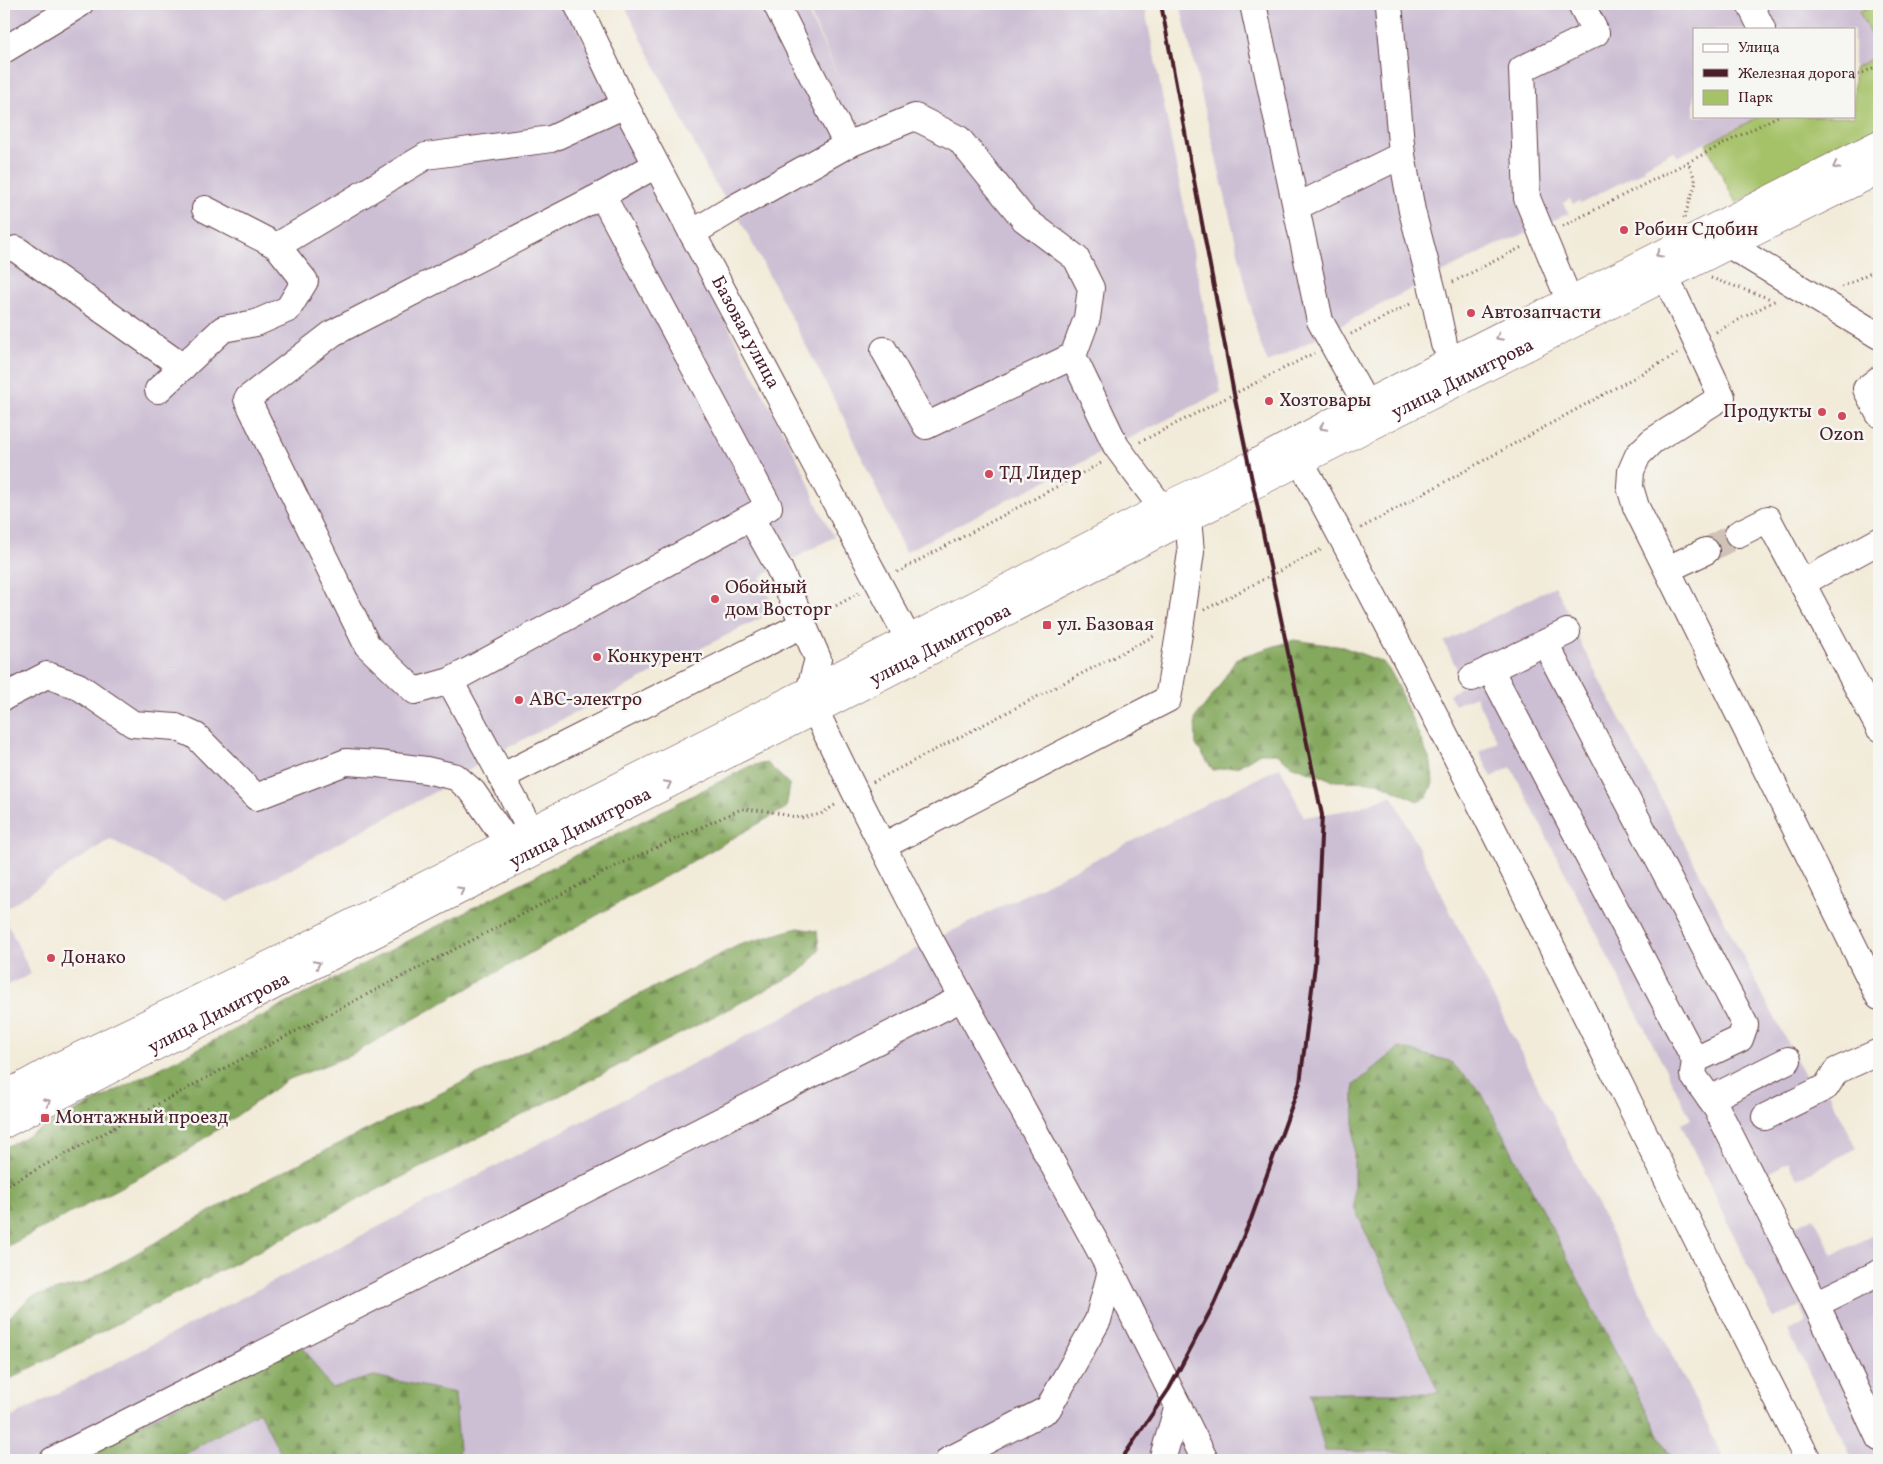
<svg xmlns="http://www.w3.org/2000/svg" width="1883" height="1464" font-family="Vollkorn,serif">
  <style>
    .industrial { fill: #ccbed3 }
    .forest { fill: url(#forest-firs); stroke: #676444 }
    .park { fill: #a6c269; stroke: #78704a }
    .lines { fill: none; stroke-linecap: round; stroke-linejoin: round }
    .minor-tunnel { stroke: #d0c2b6; stroke-width: 26; stroke-dasharray: 26 13; stroke-linecap: butt }
    .minor-casing { stroke: #633e45; stroke-width: 28 }
    .major-casing { stroke: #633e45; stroke-width: 29 }
    .path { stroke: #633e45; stroke-width: 3; stroke-dasharray: 1 4; stroke-linecap: butt }
    .minor { stroke: #fff; stroke-width: 26 }
    .major { stroke: #fff; stroke-width: 28 }
    .rail { stroke: #4a1f2b; stroke-width: 4 }
    .oneway { stroke: #ae9aa0 }
    .poi-dot { fill: #d1495b; stroke: #f6f6f2; stroke-width: 2 }
    .labels { text-anchor: middle; dominant-baseline: central; stroke-width: 5; stroke-linejoin: round; paint-order: stroke }
    .poi-label { font-size: 19px; fill: #4a1f2b; stroke: #f6f6f2; text-anchor: start }
    .street-label { font-size: 19px; fill: #4a1f2b; stroke: #f6f6f2 }
  </style>
  <defs>
    <pattern id="forest-firs" width="22" height="20" patternUnits="userSpaceOnUse" patternTransform="scale(1.25)"><rect width="22" height="20" fill="#84a85d"/><path d="M5 1l3.5 6h-7zM16 11l3.5 6h-7z" fill="#6e884d"/></pattern>
  </defs>
  <rect width="100%" height="100%" fill="#f6f6f2"/>
  <filter id="ink" filterUnits="userSpaceOnUse"><feTurbulence type="fractalNoise" baseFrequency=".02" numOctaves="2"/><feDisplacementMap in="SourceGraphic" scale="10" xChannelSelector="R" yChannelSelector="G"/><feConvolveMatrix kernelMatrix="1 2 1 2 8 2 1 2 1" color-interpolation-filters="sRGB"/></filter>
  <filter id="wash" filterUnits="userSpaceOnUse"><feTurbulence type="fractalNoise" baseFrequency=".0096" numOctaves="4" result="noise"/><feDisplacementMap in="SourceGraphic" scale="20" xChannelSelector="R" yChannelSelector="G"/><feGaussianBlur stdDeviation="1.12" result="paint"/><feColorMatrix in="noise" values="0 0 0 0 0 0 0 0 0 0 0 0 0 0 0 0 0 1.4 0 .05"/><feComposite in="paint" operator="in"/></filter>
  <g filter="url(#wash)">
    <rect width="100%" height="100%" fill="#f2ebd9"/>
    <!-- industrial -->
    <path class="industrial" d="M 4,4 L 565,4 L 650,176 L 804,472 L 818,507 L 834,537 L 760,577 L 776,610 L 526,738 L 479,764 L 442,788 L 228,902 L 110,839 L 4,910 Z
      M 624,4 L 804,4 L 843,87 L 806,4 L 1144,4 L 1221,392 L 905,552 L 846,422 L 739,218 L 712,179 Z
      M 1180,4 L 1875,4 L 1860,12 L 1879,50 L 1879,55 L 1854,68 L 1854,29 L 1694,29 L 1694,116 L 1760,116 L 1677,157 L 1673,151 L 1644,167 L 1645,170 L 1580,204 L 1579,201 L 1573,204 L 1570,199 L 1563,203 L 1569,213 L 1519,236 L 1498,244 L 1268,363 L 1259,341 Z
      M 1555,586 L 1571,617 L 1579,640 L 1807,1080 L 1819,1074 L 1857,1148 L 1797,1179 L 1789,1162 L 1764,1175 L 1791,1228 L 1814,1217 L 1833,1255 L 1879,1232 L 1879,1460 L 1853,1460 L 1788,1331 L 1806,1322 L 1800,1306 L 1773,1318 L 1681,1124 L 1691,1119 L 1511,767 L 1492,777 L 1479,752 L 1498,742 L 1475,696 L 1455,705 L 1449,694 L 1467,684 L 1459,673 L 1444,642 Z
      M 1280,767 L 1304,817 L 1354,809 L 1392,795 L 1725,1460 L 4,1460 L 4,1421 L 850,982 Z
      M 4,915 L 31,974 L 4,987 Z"/>
    <!-- forest -->
    <path class="forest" d="M 1294,640 L 1343,647 L 1383,662 L 1392,674 L 1431,763 L 1433,783 L 1427,797 L 1417,801 L 1378,782 L 1335,781 L 1290,765 L 1277,753 L 1260,753 L 1239,766 L 1213,770 L 1196,745 L 1195,718 L 1216,691 L 1237,658 Z
      M 767,763 L 790,785 L 786,808 L 349,1056 L 287,1080 L 180,1156 L 4,1248 L 4,1148 L 750,766 Z
      M 798,928 L 817,931 L 819,950 L 800,972 L 4,1382 L 4,1322 L 31,1297 L 84,1283 L 262,1182 L 739,945 Z
      M 1399,1048 L 1450,1061 L 1481,1092 L 1672,1460 L 1591,1460 L 1587,1458 L 1581,1460 L 1414,1460 L 1400,1452 L 1325,1451 L 1310,1393 L 1439,1393 L 1354,1207 L 1354,1085 Z
      M 300,1343 L 331,1388 L 374,1376 L 455,1393 L 459,1450 L 454,1460 L 284,1460 L 259,1411 L 174,1460 L 70,1460 Z"/>
    <!-- park -->
    <path class="park" d="M 1875,4 L 1879,4 L 1879,50 L 1859,12 Z
      M 1879,55 L 1879,129 L 1736,203 L 1706,144 L 1760,116 L 1854,116 L 1854,68 Z"/>
  </g>
  <g filter="url(#ink)">
    <g class="lines">
      <!-- minor-tunnel -->
      <path class="minor-tunnel" d="M 1706,551 L 1738,534"/>
      <defs>
        <g id="minor">
          <path id="s1" d="M 577,4 L 625,105 L 692,233 L 918,657"/>
          <path d="M 776,4 L 847,145"/>
          <path d="M 1253,4 L 1320,321 L 1366,404"/>
          <path d="M 1389,4 L 1402,155 L 1412,211 L 1433,292 L 1444,344"/>
          <path d="M 1750,4 L 1762,29"/>
          <path d="M 4,50 L 80,4"/>
          <path d="M 602,195 L 656,165"/>
          <path d="M 1296,207 L 1402,155"/>
          <path d="M 205,209 L 277,246 L 426,156 L 551,139 L 625,105"/>
          <path d="M 692,233 L 732,209 L 847,145 L 915,117 L 959,139 L 1024,219 L 1076,258 L 1091,288 L 1087,318 L 1073,356"/>
          <path d="M 1729,245 L 1879,336"/>
          <path d="M 16,249 L 183,367"/>
          <path d="M 1666,277 L 1722,397 L 1652,441 L 1638,455 L 1631,471 L 1630,487 L 1636,507 L 1879,997"/>
          <path d="M 1570,302 L 1527,198 L 1522,69 L 1596,33 L 1581,4"/>
          <path d="M 884,350 L 926,426 L 1073,356 L 1116,446 L 1162,508"/>
          <path d="M 1879,379 L 1866,389 L 1879,414"/>
          <path d="M 158,390 L 223,329 L 256,323 L 288,309 L 305,281 L 277,246"/>
          <path d="M 1301,462 C 1480,789 1638,1128 1808,1460"/>
          <path d="M 751,518 L 779,568 L 818,659 L 809,691 L 815,710 L 855,792 L 931,941 L 1111,1271 L 1098,1320 L 1048,1409 L 949,1460"/>
          <path d="M 1738,534 L 1768,519 L 1879,728"/>
          <path d="M 1668,569 L 1706,551"/>
          <path d="M 1802,583 L 1879,541"/>
          <path d="M 1545,643 L 1745,1025 L 1740,1039 L 1695,1060"/>
          <path d="M 1490,669 L 1695,1060 L 1693,1075 L 1717,1109 L 1816,1304 L 1879,1438"/>
          <path d="M 1472,678 L 1567,632"/>
          <path d="M 450,681 L 415,691 L 367,645 L 247,399 L 333,333 L 602,195 L 769,507 L 450,681 L 531,831"/>
          <path d="M 4,697 L 47,675 L 78,686 L 133,724 L 176,727 L 196,736 L 256,797 L 346,762 L 378,764 L 426,770 L 456,777 L 473,792 L 508,843"/>
          <path d="M 501,777 L 802,625"/>
          <path d="M 883,846 L 1168,699 L 1181,622 L 1191,552 L 1188,518"/>
          <path d="M 1710,1099 L 1788,1060"/>
          <path d="M 1765,1117 L 1826,1087 L 1836,1071 L 1879,1052"/>
          <path d="M 1111,1271 L 1205,1460"/>
          <path d="M 1816,1304 L 1879,1273"/>
          <path d="M 53,1460 L 962,998"/>
          <path d="M 1162,1460 L 1178,1406"/>
        </g>
        <g id="major">
          <path d="M 4,1096 L 57,1067 L 304,948 L 531,831 L 809,691 L 1162,508 L 1250,466 L 1366,404 L 1879,144"/>
          <path id="s2" d="M 4,1124 L 543,847 L 815,710 L 1188,518 L 1782,218 L 1879,170"/>
        </g>
      </defs>
      <!-- minor casing -->
      <use href="#minor" class="minor-casing"/>
      <!-- major casing -->
      <use href="#major" class="major-casing"/>
      <!-- path -->
      <path class="path" d="M 1854,77 L 1879,65
        M 1684,218 L 1696,182 L 1688,162
        M 1563,226 L 1778,116
        M 1711,278 L 1771,299
        M 1453,282 L 1524,246
        M 1842,287 L 1879,268
        M 1716,332 L 1776,300
        M 1351,334 L 1412,303
        M 1140,442 L 1314,353
        M 1361,528 L 1677,354
        M 897,572 L 1101,463
        M 1204,610 L 1322,549
        M 823,613 L 859,593
        M 873,782 L 1156,635
        M 4,1187 L 240,1060 L 616,866 L 741,809 L 767,811 L 800,818 L 821,814 L 838,803"/>
      <!-- minor -->
      <use href="#minor" class="minor"/>
      <!-- major -->
      <use href="#major" class="major"/>
      <!-- rail -->
      <path class="rail" d="M 1121,1460 L 1169,1389 L 1214,1304 L 1251,1219 L 1300,1083 L 1315,965 L 1322,815 L 1234,394 L 1161,4"/>
    </g>
    <!-- one-way arrows -->
    <defs><path id="oneway-chevron" d="M-2-3.5L2.5 0L-2 3.5" fill="none" stroke-width="1.6" stroke-linecap="round" stroke-linejoin="round" transform="scale(1.25)"/></defs>
    <g class="oneway">
      <use href="#oneway-chevron" transform="translate(1836 166) rotate(153)"/>
      <use href="#oneway-chevron" transform="translate(1659 254) rotate(153)"/>
      <use href="#oneway-chevron" transform="translate(1499 337) rotate(153)"/>
      <use href="#oneway-chevron" transform="translate(1323 427) rotate(152)"/>
      <use href="#oneway-chevron" transform="translate(668 784) rotate(-27)"/>
      <use href="#oneway-chevron" transform="translate(461 890) rotate(-27)"/>
      <use href="#oneway-chevron" transform="translate(317 964) rotate(-27)"/>
      <use href="#oneway-chevron" transform="translate(47 1102) rotate(-27)"/>
    </g>
  </g>
  <!-- markers -->
  <g class="poi-dot">
    <circle cx="1624" cy="230" r="5"/>
    <circle cx="1471" cy="313" r="5"/>
    <circle cx="1269" cy="401" r="5"/>
    <circle cx="1822" cy="412" r="5"/>
    <circle cx="1842" cy="416" r="5"/>
    <circle cx="989" cy="474" r="5"/>
    <circle cx="715" cy="599" r="5"/>
    <rect x="1042" y="620" width="10" height="10" rx="2.5"/>
    <circle cx="597" cy="657" r="5"/>
    <circle cx="519" cy="700" r="5"/>
    <circle cx="51" cy="958" r="5"/>
    <rect x="40" y="1113" width="10" height="10" rx="2.5"/>
  </g>
  <g class="labels">
    <!-- poi labels -->
    <g class="poi-label">
      <text x="1634" y="230">Робин Сдобин</text>
      <text x="1481" y="313">Автозапчасти</text>
      <text x="1279" y="401">Хозтовары</text>
      <text x="1812" y="412" text-anchor="end">Продукты</text>
      <text x="1842" y="435" text-anchor="middle">Ozon</text>
      <text x="999" y="474">ТД Лидер</text>
      <text x="725" y="588">Обойный<tspan x="725" dy="22">дом Восторг</tspan></text>
      <text x="1057" y="625">ул. Базовая</text>
      <text x="607" y="657">Конкурент</text>
      <text x="529" y="700">АВС-электро</text>
      <text x="61" y="958">Донако</text>
      <text x="55" y="1118">Монтажный проезд</text>
    </g>
    <!-- street labels -->
    <g class="street-label">
      <text stroke="none"><textPath href="#s1" startOffset="369">Базовая улица</textPath></text>
      <text stroke="none"><textPath href="#s2" startOffset="1638">улица Димитрова</textPath></text>
      <text stroke="none"><textPath href="#s2" startOffset="1052">улица Димитрова</textPath></text>
      <text stroke="none"><textPath href="#s2" startOffset="648">улица Димитрова</textPath></text>
      <text stroke="none"><textPath href="#s2" startOffset="242">улица Димитрова</textPath></text>
    </g>
  </g>
  <!-- margin -->
  <rect width="1883" height="1464" fill="none" stroke="#f6f6f2" stroke-width="20"/>
  <!-- legend -->
  <rect x="1693" y="28" width="162" height="90" fill="#f6f6f2" stroke="#b1a0a2"/>
  <rect x="1703" y="44" width="25" height="8" fill="#ffffff" stroke="#b1a0a2"/>
  <text x="1738" y="52" font-size="15" fill="#4a1f2b">Улица</text>
  <rect x="1703" y="69" width="25" height="8" fill="#4a1f2b" stroke="#b1a0a2"/>
  <text x="1738" y="78" font-size="15" fill="#4a1f2b">Железная дорога</text>
  <rect x="1703" y="90" width="25" height="15" fill="#a6c269" stroke="#b1a0a2"/>
  <text x="1738" y="102" font-size="15" fill="#4a1f2b">Парк</text>
</svg>
